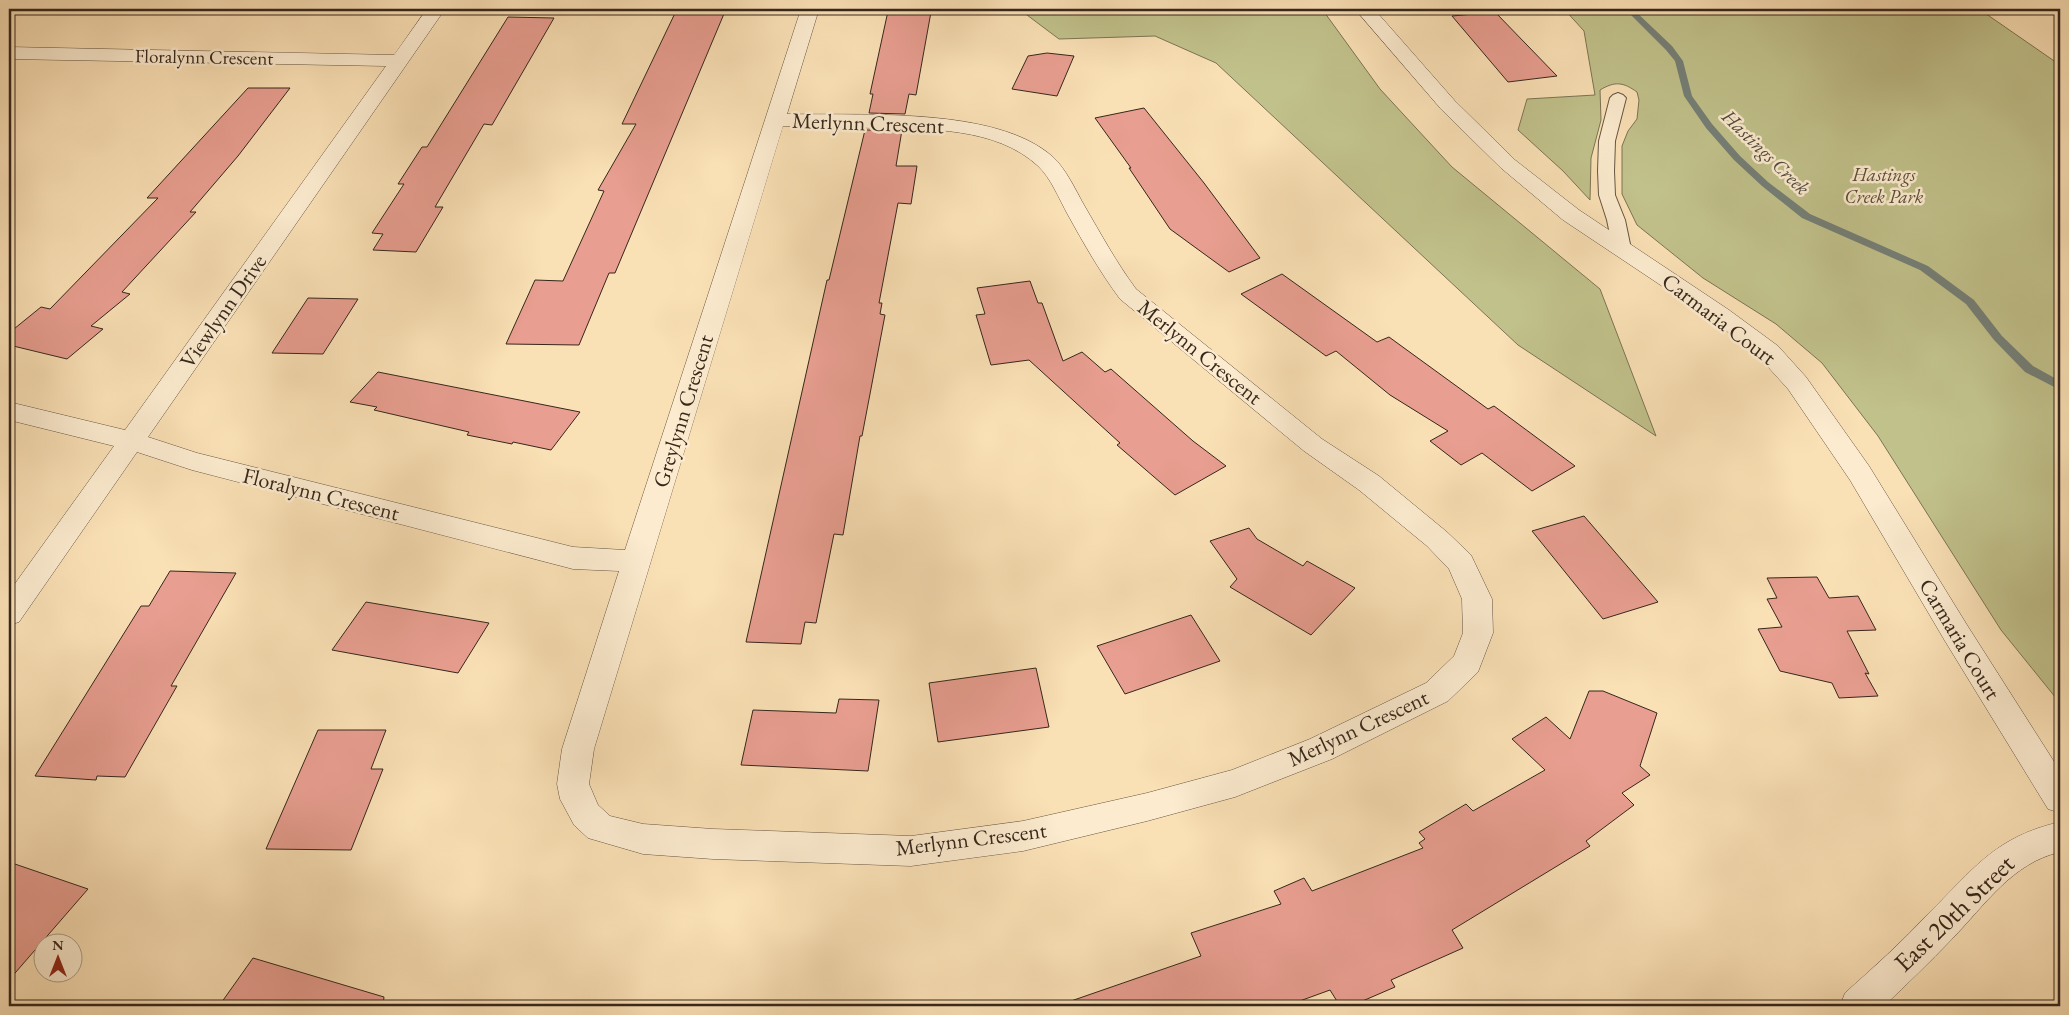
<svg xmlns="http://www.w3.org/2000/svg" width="2069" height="1015" font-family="'EB Garamond',serif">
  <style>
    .green { fill: #c1c18b; stroke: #7c7454 }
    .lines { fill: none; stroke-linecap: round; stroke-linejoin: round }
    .stream { fill: #758077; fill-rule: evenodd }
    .building { fill: #e89e90; stroke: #36271c }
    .lane-casing { stroke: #675542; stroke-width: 2 }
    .street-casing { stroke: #675542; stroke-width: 1 }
    .lane { fill: #fcebcf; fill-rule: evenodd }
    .street { fill: #fcebcf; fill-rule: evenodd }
    .labels { text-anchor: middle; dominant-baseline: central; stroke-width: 5; stroke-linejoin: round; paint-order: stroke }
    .far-street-label { font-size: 19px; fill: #36271c; stroke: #fcebcf }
    .far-park-label { font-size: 19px; font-style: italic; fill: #594e38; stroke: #fcebcf }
    .far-water-label { font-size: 20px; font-style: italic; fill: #504c42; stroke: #fcebcf }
    .street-label { font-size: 22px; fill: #36271c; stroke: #fcebcf }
    .near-street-label { font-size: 26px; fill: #36271c; stroke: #fcebcf }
  </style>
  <rect width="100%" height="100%" fill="#fae0b5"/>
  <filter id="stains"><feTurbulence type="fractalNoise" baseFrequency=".004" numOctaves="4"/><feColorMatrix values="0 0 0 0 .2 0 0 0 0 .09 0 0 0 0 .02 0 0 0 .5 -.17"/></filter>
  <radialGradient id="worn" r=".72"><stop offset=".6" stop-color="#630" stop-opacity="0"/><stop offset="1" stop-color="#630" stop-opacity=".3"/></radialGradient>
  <!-- green -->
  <path class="green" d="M 1023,9 L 1322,9 L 1380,89 L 1452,167 L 1600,289 L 1656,436 L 1518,345 L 1216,63 L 1155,36 L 1059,39 L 1023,12 Z
    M 1564,9 L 1979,9 L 2060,65 L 2060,703 L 2001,630 L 1878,436 L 1822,363 L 1776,324 L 1703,278 L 1637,225 L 1622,194 L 1622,146 L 1628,131 L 1637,119 L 1639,100 L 1637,92 C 1623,82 1615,81 1600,90 L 1601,120 L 1591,158 L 1590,200 L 1563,171 L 1518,130 L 1527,99 L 1595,95 L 1584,31 Z"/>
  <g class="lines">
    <!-- stream -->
    <path class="stream" d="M 1625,9 L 1633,9 L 1672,46 L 1683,61 L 1692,96 L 1712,124 L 1740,156 L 1768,182 L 1810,214 L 1928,266 L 1974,300 L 2002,336 L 2033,366 L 2060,381 L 2060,390 L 2025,372 L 1994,340 L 1966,304 L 1920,270 L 1802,218 L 1762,186 L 1734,160 L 1706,128 L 1684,96 L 1675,61 L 1666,50 Z"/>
  </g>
  <!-- building -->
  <path class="building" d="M 677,9 L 726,9 L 615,273 L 609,273 L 579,345 L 506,344 L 535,280 L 563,281 L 604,191 L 598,190 L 636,124 L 622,124 Z
    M 888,11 L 931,12 L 916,95 L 909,94 L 905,114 L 869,113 L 873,94 L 870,94 Z
    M 1495,12 L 1557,76 L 1508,82 L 1452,16 Z
    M 508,17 L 554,18 L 492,125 L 484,124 L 435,207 L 443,207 L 416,252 L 373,250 L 383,234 L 372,233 L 404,184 L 398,184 L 422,147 L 427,147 Z
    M 1047,53 L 1074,56 L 1057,96 L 1012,89 L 1028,56 Z
    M 248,88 L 290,88 L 238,156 L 190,212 L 196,212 L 122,292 L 130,294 L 91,326 L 103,329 L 67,359 L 9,345 L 9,333 L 41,307 L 50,309 L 158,198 L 147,198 Z
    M 1144,108 L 1204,183 L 1260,258 L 1229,272 L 1170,229 L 1129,168 L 1131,168 L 1095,118 Z
    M 865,130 L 902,130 L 896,166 L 917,166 L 911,204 L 898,203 L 879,303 L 882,303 L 880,314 L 885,315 L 862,436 L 860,436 L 843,535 L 834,534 L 816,623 L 805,622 L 801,644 L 746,642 L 827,280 L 829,280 Z
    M 1282,274 L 1377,342 L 1389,337 L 1488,409 L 1494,406 L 1575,466 L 1532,491 L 1482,453 L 1461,465 L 1430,441 L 1448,431 L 1390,395 L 1336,351 L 1326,356 L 1241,294 Z
    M 1030,281 L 1038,303 L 1042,303 L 1063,361 L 1082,352 L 1105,372 L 1111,369 L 1193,441 L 1226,466 L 1175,495 L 1117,445 L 1120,443 L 1029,360 L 991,365 L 976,315 L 985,314 L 977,288 Z
    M 308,298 L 358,299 L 323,354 L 272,353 Z
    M 378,372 L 580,412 L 551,450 L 513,442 L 512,444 L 467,435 L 469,432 L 374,410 L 377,407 L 350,402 Z
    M 1584,516 L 1658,602 L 1603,619 L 1532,531 Z
    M 1249,528 L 1257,539 L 1303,566 L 1307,561 L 1355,588 L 1311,635 L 1230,587 L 1237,579 L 1210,541 Z
    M 170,571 L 236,573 L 171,686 L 177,686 L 125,777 L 97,776 L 96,780 L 35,776 L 141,606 L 149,606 Z
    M 1817,577 L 1829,598 L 1858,596 L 1876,630 L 1847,631 L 1869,674 L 1865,673 L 1878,696 L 1839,698 L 1832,683 L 1780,671 L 1758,629 L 1782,627 L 1767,599 L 1777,598 L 1767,578 Z
    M 366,602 L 489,623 L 458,673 L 332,650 Z
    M 1191,615 L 1220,661 L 1125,694 L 1097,646 Z
    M 1036,668 L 1049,727 L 938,742 L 929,683 Z
    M 1589,691 L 1603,691 L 1657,713 L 1640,766 L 1650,775 L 1622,793 L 1634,805 L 1586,841 L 1590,846 L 1452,930 L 1463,948 L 1391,980 L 1395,987 L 1351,1006 L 1340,1006 L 1330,990 L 1286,1006 L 1072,1006 L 1071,1001 L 1201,956 L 1191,933 L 1281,904 L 1274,891 L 1304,878 L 1312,891 L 1423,848 L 1419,843 L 1425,839 L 1419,832 L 1466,804 L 1473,811 L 1545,770 L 1512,739 L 1546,717 L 1570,739 Z
    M 839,699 L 879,700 L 868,771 L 741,765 L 753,710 L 836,713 Z
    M 318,730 L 386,730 L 371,769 L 383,769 L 351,850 L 266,849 Z
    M 9,862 L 88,889 L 9,980 Z
    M 253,958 L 384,997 L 383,1006 L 219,1006 Z"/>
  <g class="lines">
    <defs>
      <path id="lane" d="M 1618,93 L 1623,95 L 1626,98 L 1615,141 L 1614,171 L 1615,195 L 1625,220 L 1631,249 L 1628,253 L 1622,254 L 1616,253 L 1613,249 L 1607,220 L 1599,195 L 1598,171 L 1599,141 L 1610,98 L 1613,95 Z"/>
      <path id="street" d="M 427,9 L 445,9 L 148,437 L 197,453 L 573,547 L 625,550 L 801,9 L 819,9 L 787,114 C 861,116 996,106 1053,157 C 1066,169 1075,189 1084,205 C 1101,234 1116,262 1136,289 L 1322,439 L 1379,476 L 1447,532 L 1471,555 L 1492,599 L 1493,633 L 1478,672 L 1448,701 L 1332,759 L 1235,797 L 1147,821 L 1023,851 L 911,866 L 713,859 L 643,854 L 588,838 L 574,825 L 560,799 L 557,784 L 562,749 L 619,571 L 573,569 L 192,470 L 137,452 L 19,622 L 9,625 L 9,592 L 114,446 L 9,420 L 9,402 L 125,430 L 386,66 L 9,59 L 9,47 L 394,55 ZM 783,126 C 814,127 844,127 875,128 C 928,129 996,127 1038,166 C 1051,178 1059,199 1068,215 C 1084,244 1100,272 1120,299 L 1304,451 L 1359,490 L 1427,546 L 1449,569 L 1462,599 L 1463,633 L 1454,656 L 1426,683 L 1310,739 L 1232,770 L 1147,793 L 1023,821 L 911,836 L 713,829 L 643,824 L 610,816 L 598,805 L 589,784 L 594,749 Z
        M 1355,9 L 1374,9 L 1455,101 L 1515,160 L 1579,210 L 1729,310 L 1778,346 L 1806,377 L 1869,466 L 1967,625 L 2060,771 L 2060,813 L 2048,809 L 1945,641 L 1850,480 L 1788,389 L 1760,358 L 1713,320 L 1563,220 L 1501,168 L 1441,109 Z
        M 2060,822 L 2060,852 C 2012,863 1985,905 1952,939 C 1930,962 1907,984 1884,1006 L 1840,1006 L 1845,993 C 1873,968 1902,942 1928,914 C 1973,870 1994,837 2060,822 Z"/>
    </defs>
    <!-- lane casing -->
    <use href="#lane" class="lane-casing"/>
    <!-- street casing -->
    <use href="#street" class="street-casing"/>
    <!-- lane -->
    <use href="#lane" class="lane"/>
    <!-- street -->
    <use href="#street" class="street"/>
  </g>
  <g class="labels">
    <!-- far-street labels -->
    <g class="far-street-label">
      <text transform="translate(204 57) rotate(1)">Floralynn Crescent</text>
    </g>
    <!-- far-park labels -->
    <g class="far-park-label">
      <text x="1884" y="174">Hastings<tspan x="1884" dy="22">Creek Park</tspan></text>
    </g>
    <!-- far-water labels -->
    <g class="far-water-label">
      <text transform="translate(1766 152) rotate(44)">Hastings Creek</text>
    </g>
    <!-- street labels -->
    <g class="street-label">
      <text transform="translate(868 123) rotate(2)">Merlynn Crescent</text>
      <text transform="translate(223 311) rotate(-55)">Viewlynn Drive</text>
      <text transform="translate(1719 319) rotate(37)">Carmaria Court</text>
      <text transform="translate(1200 352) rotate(39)">Merlynn Crescent</text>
      <text transform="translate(683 411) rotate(-73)">Greylynn Crescent</text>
      <text transform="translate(321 494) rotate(14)">Floralynn Crescent</text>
      <text transform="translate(1960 639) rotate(59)">Carmaria Court</text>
      <text transform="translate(1358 728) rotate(-25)">Merlynn Crescent</text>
      <text transform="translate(971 839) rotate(-7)">Merlynn Crescent</text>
    </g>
    <!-- near-street labels -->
    <g class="near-street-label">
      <text transform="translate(1954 913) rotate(-44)">East 20th Street</text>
    </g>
  </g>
  <!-- margin -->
  <rect width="2069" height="1015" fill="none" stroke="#fae0b5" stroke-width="30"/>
  <rect x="10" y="10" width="2049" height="995" fill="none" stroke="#36271c" stroke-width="2.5"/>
  <rect x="15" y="15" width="2039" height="985" fill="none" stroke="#36271c"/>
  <!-- north arrow -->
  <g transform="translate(58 958)"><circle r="24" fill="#fcebcf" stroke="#ad9d87"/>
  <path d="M0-4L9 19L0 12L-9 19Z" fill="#8f2418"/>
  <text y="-8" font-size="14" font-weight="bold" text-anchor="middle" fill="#36271c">N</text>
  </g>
  <rect width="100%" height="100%" filter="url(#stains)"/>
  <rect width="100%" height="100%" fill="url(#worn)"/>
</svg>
